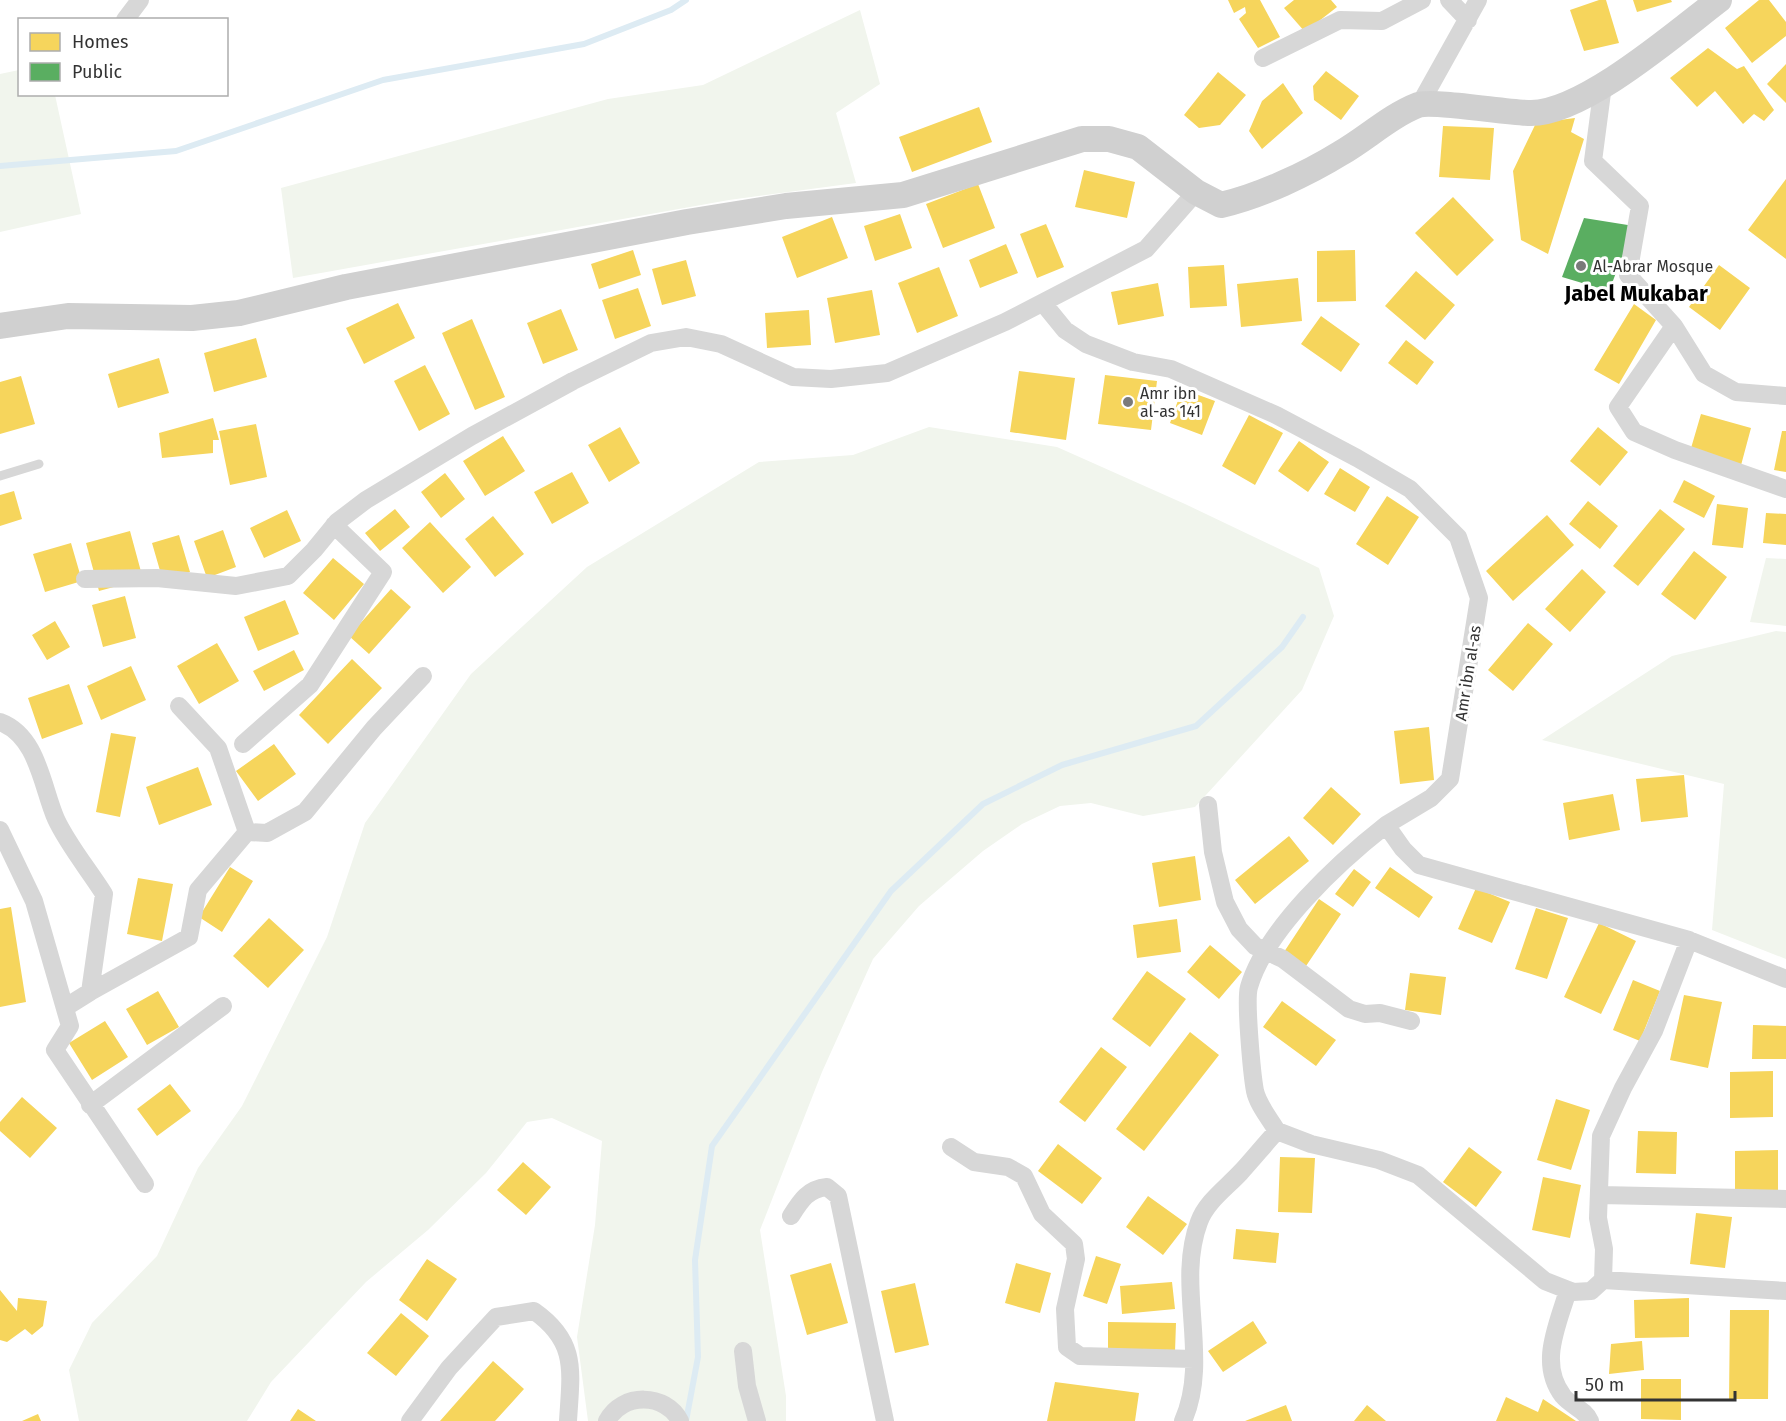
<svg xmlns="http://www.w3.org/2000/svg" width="1786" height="1421" font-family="'Fira Sans',sans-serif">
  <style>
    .green { fill: #f1f5ed }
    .homes { fill: #f6d55c }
    .public { fill: #5aae61 }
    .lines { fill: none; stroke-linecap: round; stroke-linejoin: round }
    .stream { stroke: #ddebf3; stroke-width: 6 }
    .lane { stroke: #d7d7d7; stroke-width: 9 }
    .street { stroke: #d7d7d7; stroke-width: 18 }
    .secondary { stroke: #d0d0d0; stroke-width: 26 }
    .poi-dot { fill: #7a7a7a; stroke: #fff; stroke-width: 2 }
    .labels { text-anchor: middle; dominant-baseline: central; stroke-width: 6; stroke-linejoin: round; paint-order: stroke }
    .poi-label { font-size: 16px; fill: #333; stroke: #fff; text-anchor: start }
    .street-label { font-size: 16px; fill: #333; stroke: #fff }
    .district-label { font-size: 22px; font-weight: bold; fill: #000; stroke: #fff }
  </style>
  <rect width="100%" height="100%" fill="#fff"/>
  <!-- green -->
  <path class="green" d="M 860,10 L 880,84 L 836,113 L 856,183 L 729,200 L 293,278 L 281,188 L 608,99 L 703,85 Z
    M 19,70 L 20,94 L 55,95 L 81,214 L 0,232 L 0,74 Z
    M 929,427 L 1057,447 L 1185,504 L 1319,568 L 1334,616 L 1302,690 L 1195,807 L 1143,816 L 1091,803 L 1060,806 L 1022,824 L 983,851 L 919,906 L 873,959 L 822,1072 L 760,1230 L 786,1396 L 786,1421 L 588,1421 L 577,1337 L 595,1225 L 602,1141 L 552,1118 L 527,1122 L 486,1173 L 428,1230 L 366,1282 L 271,1382 L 247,1421 L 79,1421 L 69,1370 L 92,1323 L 157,1256 L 198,1168 L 242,1106 L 327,937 L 365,823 L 471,674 L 587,567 L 759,462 L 853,455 Z
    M 1766,558 L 1786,559 L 1786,626 L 1750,622 Z
    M 1776,631 L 1786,632 L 1786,959 L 1712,930 L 1724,784 L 1542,740 L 1672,656 Z"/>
  <!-- homes -->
  <path class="homes" d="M 1228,0 L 1260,0 L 1280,37 L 1258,48 L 1239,19 L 1246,13 L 1245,7 L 1234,13 Z
    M 1294,0 L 1331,0 L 1337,7 L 1305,32 L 1284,8 Z
    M 1599,0 L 1606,0 L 1619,43 L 1584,51 L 1570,10 Z
    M 1633,0 L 1671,0 L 1672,2 L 1637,12 Z
    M 1759,0 L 1769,0 L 1786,22 L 1786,36 L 1752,63 L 1725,28 Z
    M 1708,48 L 1737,69 L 1744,66 L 1774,110 L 1764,121 L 1754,114 L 1743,124 L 1715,91 L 1697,107 L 1670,78 Z
    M 1786,64 L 1786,103 L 1767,84 Z
    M 1326,71 L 1359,96 L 1341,120 L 1314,100 L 1313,86 Z
    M 1218,72 L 1246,95 L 1220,125 L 1199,128 L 1184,115 Z
    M 1283,83 L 1303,113 L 1262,149 L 1249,131 L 1262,101 Z
    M 979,107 L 992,142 L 912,172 L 899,137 Z
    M 1575,118 L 1571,132 L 1584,139 L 1548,254 L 1521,240 L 1513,171 L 1536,123 Z
    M 1443,126 L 1494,128 L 1490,180 L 1439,177 Z
    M 1084,170 L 1135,182 L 1127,218 L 1075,207 Z
    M 1786,179 L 1786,259 L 1748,230 Z
    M 978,184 L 995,228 L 943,248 L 926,204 Z
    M 1453,197 L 1494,240 L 1457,276 L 1415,233 Z
    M 900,214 L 912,248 L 875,261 L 864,226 Z
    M 832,217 L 848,258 L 797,278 L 782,237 Z
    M 1046,224 L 1064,267 L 1037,278 L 1020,234 Z
    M 1006,244 L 1018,273 L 980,288 L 969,260 Z
    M 633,250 L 641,275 L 599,289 L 591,264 Z
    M 1355,250 L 1356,301 L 1317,302 L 1317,251 Z
    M 686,260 L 696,296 L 662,305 L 652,269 Z
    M 1224,265 L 1227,306 L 1190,308 L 1188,267 Z
    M 1719,265 L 1750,288 L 1720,330 L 1689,307 Z
    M 939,267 L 958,316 L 917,333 L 898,283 Z
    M 1416,271 L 1455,305 L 1425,340 L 1385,306 Z
    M 1298,278 L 1302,321 L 1241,327 L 1237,284 Z
    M 1158,283 L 1164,316 L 1118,325 L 1111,292 Z
    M 638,288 L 651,326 L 615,339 L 602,300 Z
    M 872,290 L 880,335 L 835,343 L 827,298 Z
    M 398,303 L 415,338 L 364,364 L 346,328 Z
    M 1634,304 L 1656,320 L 1619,384 L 1594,370 Z
    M 561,309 L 578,350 L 543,364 L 527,323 Z
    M 809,310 L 811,345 L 767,348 L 765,313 Z
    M 1321,316 L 1360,344 L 1341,372 L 1301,344 Z
    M 472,319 L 505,397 L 475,410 L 442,333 Z
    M 256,338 L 267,377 L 214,392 L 204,353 Z
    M 1406,340 L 1434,362 L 1417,385 L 1388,363 Z
    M 159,358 L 169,393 L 118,408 L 108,374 Z
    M 425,365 L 450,414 L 419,431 L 394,381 Z
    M 1019,371 L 1075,378 L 1066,440 L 1010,432 Z
    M 1105,375 L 1157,381 L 1151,430 L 1098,424 Z
    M 21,376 L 35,424 L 0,434 L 0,382 Z
    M 1182,389 L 1215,401 L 1202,435 L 1170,423 Z
    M 1701,414 L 1751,428 L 1740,469 L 1689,455 Z
    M 1249,415 L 1283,433 L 1255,485 L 1222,466 Z
    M 213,418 L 219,440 L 213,440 L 213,453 L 162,458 L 159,433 Z
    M 256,424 L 267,477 L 230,485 L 219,431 Z
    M 620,427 L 640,463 L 609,482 L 588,445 Z
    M 1598,427 L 1628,452 L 1600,486 L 1570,461 Z
    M 1782,431 L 1786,431 L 1786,472 L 1774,470 Z
    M 503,436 L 525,471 L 485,496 L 463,461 Z
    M 1299,441 L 1329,462 L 1308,492 L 1278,471 Z
    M 1340,468 L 1370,487 L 1355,512 L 1324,494 Z
    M 572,472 L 589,503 L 552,524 L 534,492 Z
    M 445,473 L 465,499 L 441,518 L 421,492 Z
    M 1684,480 L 1715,496 L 1704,518 L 1673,502 Z
    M 14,491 L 22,519 L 0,526 L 0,495 Z
    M 1387,496 L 1419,517 L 1388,565 L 1356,544 Z
    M 1588,501 L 1618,526 L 1600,549 L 1569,524 Z
    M 1717,504 L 1748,508 L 1743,548 L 1712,545 Z
    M 395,509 L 410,527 L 380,551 L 365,533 Z
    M 1660,509 L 1685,529 L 1638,586 L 1613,566 Z
    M 287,510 L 301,541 L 264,558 L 250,528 Z
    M 1766,513 L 1786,514 L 1786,545 L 1763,543 Z
    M 1547,515 L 1574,545 L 1513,601 L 1486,571 Z
    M 493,516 L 524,554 L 495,577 L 465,539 Z
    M 430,522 L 471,567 L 443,593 L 402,548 Z
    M 223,530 L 236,567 L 207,578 L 194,541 Z
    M 130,531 L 143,579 L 99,591 L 86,543 Z
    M 179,535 L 190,572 L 163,581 L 152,543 Z
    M 71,543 L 82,581 L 45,592 L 33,554 Z
    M 1694,551 L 1727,577 L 1695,620 L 1661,594 Z
    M 333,558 L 364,584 L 334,620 L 303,593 Z
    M 1582,569 L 1606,592 L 1570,632 L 1545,609 Z
    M 391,589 L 411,607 L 369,654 L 349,636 Z
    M 125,596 L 136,638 L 103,647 L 92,605 Z
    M 285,600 L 299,634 L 258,651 L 244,617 Z
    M 55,621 L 70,647 L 47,660 L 32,635 Z
    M 1528,623 L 1553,644 L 1513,691 L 1488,670 Z
    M 217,643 L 239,681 L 199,704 L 177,666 Z
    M 294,650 L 304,670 L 264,691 L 253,671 Z
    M 352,659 L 382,688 L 328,744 L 299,715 Z
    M 131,666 L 146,700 L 101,720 L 87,686 Z
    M 69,684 L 83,724 L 42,739 L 28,698 Z
    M 1429,727 L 1434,780 L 1400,784 L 1394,731 Z
    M 111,733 L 136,737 L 120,817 L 96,812 Z
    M 274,744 L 296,774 L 258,801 L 236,771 Z
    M 198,767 L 212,805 L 159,825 L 146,787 Z
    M 1684,775 L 1688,817 L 1641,822 L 1636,779 Z
    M 1331,787 L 1361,814 L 1333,845 L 1303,818 Z
    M 1613,794 L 1620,830 L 1569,840 L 1563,803 Z
    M 1289,836 L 1309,861 L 1255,904 L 1235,880 Z
    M 1195,856 L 1201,900 L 1159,907 L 1152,863 Z
    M 230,867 L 253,881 L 222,932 L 199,917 Z
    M 1390,867 L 1433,897 L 1419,918 L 1375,888 Z
    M 1354,869 L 1371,882 L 1353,907 L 1335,894 Z
    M 138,878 L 173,884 L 162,941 L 127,934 Z
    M 1476,888 L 1510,902 L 1492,943 L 1458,929 Z
    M 1319,899 L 1341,914 L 1306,966 L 1284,952 Z
    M 11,907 L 26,1002 L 0,1007 L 0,909 Z
    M 1536,908 L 1568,918 L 1547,979 L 1515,969 Z
    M 269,918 L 304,950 L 268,988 L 233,956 Z
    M 1177,919 L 1181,952 L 1137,958 L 1133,925 Z
    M 1599,923 L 1636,941 L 1601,1014 L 1564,997 Z
    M 1210,945 L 1242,972 L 1219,999 L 1187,972 Z
    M 1147,971 L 1186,999 L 1150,1047 L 1112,1019 Z
    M 1410,973 L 1446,977 L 1441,1015 L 1405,1010 Z
    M 1633,980 L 1660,991 L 1640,1041 L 1613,1030 Z
    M 158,991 L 179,1027 L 147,1045 L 126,1009 Z
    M 1684,995 L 1722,1002 L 1708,1068 L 1670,1060 Z
    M 1282,1001 L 1336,1040 L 1316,1066 L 1263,1027 Z
    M 105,1021 L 128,1057 L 92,1080 L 69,1043 Z
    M 1753,1025 L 1786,1026 L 1786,1059 L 1752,1059 Z
    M 1190,1032 L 1219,1055 L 1144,1151 L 1116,1129 Z
    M 1101,1047 L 1127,1067 L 1085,1122 L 1059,1102 Z
    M 1773,1071 L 1773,1117 L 1730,1118 L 1730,1072 Z
    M 170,1084 L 191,1111 L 157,1136 L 137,1109 Z
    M 22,1097 L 57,1128 L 30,1158 L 0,1131 L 0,1122 Z
    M 1556,1099 L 1590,1110 L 1571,1170 L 1537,1160 Z
    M 1638,1131 L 1677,1132 L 1676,1174 L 1636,1173 Z
    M 1058,1144 L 1102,1178 L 1082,1204 L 1038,1171 Z
    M 1469,1147 L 1502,1172 L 1476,1207 L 1443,1182 Z
    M 1778,1150 L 1778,1192 L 1735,1193 L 1735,1151 Z
    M 1280,1157 L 1315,1158 L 1312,1213 L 1278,1212 Z
    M 523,1162 L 551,1187 L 526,1215 L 497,1190 Z
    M 1543,1177 L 1581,1185 L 1570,1238 L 1532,1230 Z
    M 1148,1196 L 1187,1224 L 1163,1255 L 1126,1227 Z
    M 1696,1213 L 1732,1217 L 1725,1268 L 1690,1264 Z
    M 1236,1229 L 1279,1233 L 1276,1263 L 1233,1259 Z
    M 1096,1256 L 1121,1264 L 1107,1304 L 1083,1296 Z
    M 427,1259 L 457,1279 L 427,1321 L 399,1300 Z
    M 831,1263 L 848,1323 L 807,1335 L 790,1275 Z
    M 1016,1263 L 1051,1273 L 1040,1313 L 1005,1303 Z
    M 1172,1282 L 1175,1309 L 1122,1314 L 1120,1286 Z
    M 915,1283 L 929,1345 L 895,1353 L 881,1291 Z
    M 0,1290 L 17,1311 L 18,1298 L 47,1301 L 43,1326 L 32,1335 L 25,1329 L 7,1342 L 0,1340 Z
    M 1689,1298 L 1689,1337 L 1635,1338 L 1634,1300 Z
    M 1730,1310 L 1769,1310 L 1768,1399 L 1729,1399 Z
    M 401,1313 L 429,1336 L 396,1376 L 367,1353 Z
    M 1253,1321 L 1267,1343 L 1223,1372 L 1208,1351 Z
    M 1108,1322 L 1176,1323 L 1175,1352 L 1108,1352 Z
    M 1642,1341 L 1644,1370 L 1609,1374 L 1611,1344 Z
    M 493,1361 L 524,1389 L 495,1421 L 440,1421 Z
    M 1641,1379 L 1681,1379 L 1681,1420 L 1641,1419 Z
    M 1055,1382 L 1139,1393 L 1135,1421 L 1047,1421 Z
    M 1506,1397 L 1538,1412 L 1543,1399 L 1576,1421 L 1496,1421 Z
    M 1286,1405 L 1292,1421 L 1245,1421 Z
    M 1367,1405 L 1386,1421 L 1354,1421 Z
    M 298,1409 L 316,1421 L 290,1421 Z
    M 38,1414 L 41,1421 L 22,1421 Z"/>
  <!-- public -->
  <path class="public" d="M 1584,218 L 1634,226 L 1609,291 L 1562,277 Z"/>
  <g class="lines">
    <!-- stream -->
    <path class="stream" d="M 0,166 L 176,151 L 383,80 L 584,44 L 671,10 L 686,0
      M 686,1421 L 698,1357 L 695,1260 L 712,1146 L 891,891 L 983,804 L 1062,765 L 1196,726 L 1282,647 L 1303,617"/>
    <!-- lane -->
    <path class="lane" d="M 0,476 L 39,464"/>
    <!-- street -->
    <path class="street" d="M 1449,0 L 1468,20
      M 125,20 L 140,0
      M 1263,58 L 1340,20 L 1382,21 L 1422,0
      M 1603,85 L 1593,161 L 1640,206 L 1628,275 L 1674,326 L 1618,407 L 1634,432 L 1675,450 L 1786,489
      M 1420,104 L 1478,0
      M 1043,303 L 1065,330 L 1086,344 L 1133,362 L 1171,369 L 1276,415 L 1357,458 L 1410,489 L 1458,537 L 1479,598 L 1450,779 L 1431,798 L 1386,825 L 1403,849 L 1419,865 L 1689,940 L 1786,979
      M 1674,326 L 1704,374 L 1736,392 L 1786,396
      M 85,579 L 157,578 L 236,586 L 288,576 L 314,550 L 337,522 L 366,500 L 472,436 L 573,381 L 651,343 L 686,337 L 721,344 L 793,377 L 831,379 L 887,373 L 1005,322 L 1146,249 L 1196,192
      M 179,706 L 218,748 L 247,832
      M 0,722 C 38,736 42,787 56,819 C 68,845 89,870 104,894 L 90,992 L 66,1007
      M 243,744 L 310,685 L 383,572 L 334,525
      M 1208,805 L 1213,852 L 1225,902 L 1239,929 L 1255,946 L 1283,959 L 1349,1009 L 1365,1014 L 1380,1013 L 1411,1021
      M 1386,825 C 1339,862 1266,929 1249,987 C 1245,1000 1252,1075 1255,1091 C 1258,1105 1270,1119 1277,1131 L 1311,1144 L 1379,1160 L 1418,1175 L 1545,1281 L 1573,1292 L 1591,1291 L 1603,1280 L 1604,1249 L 1598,1218 L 1601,1136 L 1623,1088 L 1654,1031 L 1689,940
      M 0,830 L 34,901 L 70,1026 L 55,1050 L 145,1184
      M 90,992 L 189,937 L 198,890 L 247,832 L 267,833 L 305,812 L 374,728 L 423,676
      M 90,1105 L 223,1006
      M 951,1147 L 974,1162 L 1008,1167 L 1024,1176 L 1042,1214 L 1074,1244 L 1076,1259 L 1065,1309 L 1067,1347 L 1080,1356 L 1194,1359
      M 1600,1195 L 1786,1199
      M 791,1216 C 801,1200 808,1189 827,1187 L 838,1196 L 885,1421
      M 1603,1280 L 1786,1291
      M 1568,1290 C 1558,1325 1538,1363 1563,1396 C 1571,1406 1585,1409 1590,1421
      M 743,1351 L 747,1386 L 757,1421
      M 410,1421 L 449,1368 L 496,1317 L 534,1311 C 578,1342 571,1371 568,1421
      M 607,1421 C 622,1392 666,1393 680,1421
      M 1183,1421 C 1211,1358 1175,1286 1199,1222 C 1206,1202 1226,1188 1240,1173 C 1253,1159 1264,1145 1277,1131"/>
    <!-- secondary -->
    <path class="secondary" d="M 0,326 L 68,316 L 192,318 L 239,313 L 346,287 L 687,222 L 786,206 L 903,195 L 1082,139 L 1109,139 L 1138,147 L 1196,192 L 1221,205 C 1260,196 1307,174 1341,153 C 1367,138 1390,116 1418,105 C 1433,100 1509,113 1531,113 C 1584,113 1677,32 1719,0"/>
  </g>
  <!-- markers -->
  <g class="poi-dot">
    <circle cx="1581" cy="266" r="6"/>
    <circle cx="1128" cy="402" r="6"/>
  </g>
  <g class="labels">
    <!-- poi labels -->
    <g class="poi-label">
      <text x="1593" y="266">Al-Abrar Mosque</text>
      <text x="1140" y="393">Amr ibn<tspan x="1140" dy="18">al-as 141</tspan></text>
    </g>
    <!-- street labels -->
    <g class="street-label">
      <text transform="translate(1468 673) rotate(-81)">Amr ibn al-as</text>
    </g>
    <!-- district labels -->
    <g class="district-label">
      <text x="1636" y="293">Jabel Mukabar</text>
    </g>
  </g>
  <!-- legend -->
  <rect x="18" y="18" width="210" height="78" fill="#ffffff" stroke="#adadad" stroke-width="1.5"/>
  <rect x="30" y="33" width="30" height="18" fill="#f6d55c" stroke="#adadad" stroke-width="1.5"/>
  <text x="72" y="48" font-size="18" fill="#333333">Homes</text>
  <rect x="30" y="63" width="30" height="18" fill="#5aae61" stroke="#adadad" stroke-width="1.5"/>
  <text x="72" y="78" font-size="18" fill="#333333">Public</text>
  <!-- scale -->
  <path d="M1576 1391v9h159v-9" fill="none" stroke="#333333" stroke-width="3"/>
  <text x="1585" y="1391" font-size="18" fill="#333333" stroke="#ffffff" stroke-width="4.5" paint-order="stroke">50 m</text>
</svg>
